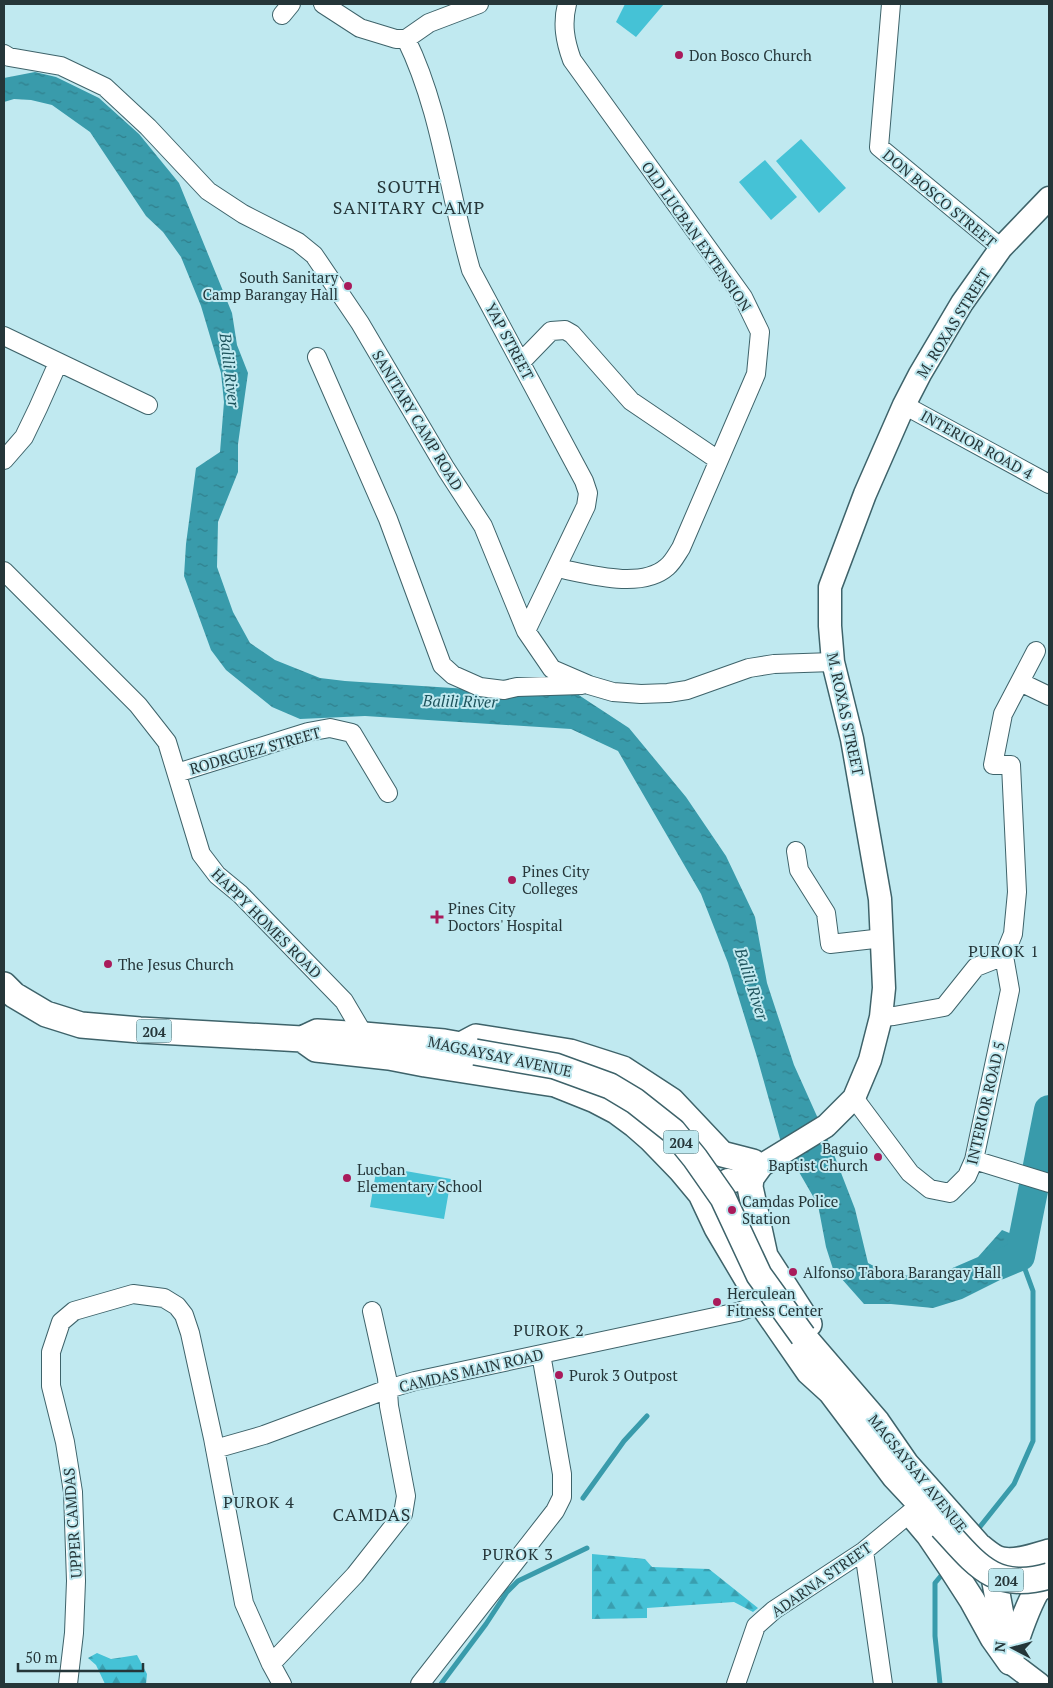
<svg xmlns="http://www.w3.org/2000/svg" width="1053" height="1688" font-family="'PT Serif',serif">
  <style>
    .forest { fill: url(#forest-firs) }
    .pitch { fill: #45c2d6 }
    .water { fill: url(#water-ripples) }
    .lines { fill: none; stroke-linecap: round; stroke-linejoin: round }
    .stream { stroke: #399bab; stroke-width: 5 }
    .river { stroke: #399bab; stroke-width: 30 }
    .minor-casing { stroke: #3e636a; stroke-width: 20 }
    .major-casing { stroke: #3e636a; stroke-width: 25 }
    .highway-casing { stroke: #3e636a; stroke-width: 28 }
    .minor { stroke: #fff; stroke-width: 18 }
    .major { stroke: #fff; stroke-width: 22 }
    .highway { stroke: #fff; stroke-width: 25 }
    .highway-bridge-casing { stroke: #3e636a; stroke-width: 28; stroke-linecap: butt }
    .highway-bridge { stroke: #fff; stroke-width: 25 }
    .poi-dot { fill: #a91b5b; stroke: #c0e9f0; stroke-width: 2 }
    .labels { text-anchor: middle; dominant-baseline: central; stroke-width: 4; stroke-linejoin: round; paint-order: stroke }
    .shield { fill: #c0e9f0; stroke: #546c70; stroke-width: 1 }
    .shield-label { font-size: 14px; font-weight: bold; fill: #253639 }
    .poi-label { font-size: 15px; fill: #253639; stroke: #c0e9f0; text-anchor: start }
    .street-label { font-size: 15px; fill: #253639; stroke: #c0e9f0 }
    .water-label { font-size: 16px; font-style: italic; fill: #1d535c; stroke: #c0e9f0 }
    .neighbourhood-label { font-size: 16px; letter-spacing: 1px; fill: #253639; stroke: #c0e9f0 }
    .quarter-label { font-size: 18px; letter-spacing: 1px; fill: #253639; stroke: #c0e9f0 }
  </style>
  <defs>
    <pattern id="forest-firs" width="22" height="20" patternUnits="userSpaceOnUse" patternTransform="scale(1.25)"><rect width="22" height="20" fill="#45c2d6"/><path d="M5 1l3.5 6h-7zM16 11l3.5 6h-7z" fill="#399eaf"/></pattern>
    <pattern id="water-ripples" width="26" height="14" patternUnits="userSpaceOnUse" patternTransform="scale(1.25)"><rect width="26" height="14" fill="#399bab"/><path d="M2 4q2-2 4 0t4 0M15 11q2-2 4 0t4 0" fill="none" stroke="#307f8c"/></pattern>
  </defs>
  <rect width="100%" height="100%" fill="#c0e9f0"/>
  <!-- forest -->
  <path class="forest" d="M 592,1554 L 645,1559 L 652,1567 L 709,1569 L 758,1608 L 753,1612 L 734,1602 L 647,1608 L 647,1618 L 592,1619 Z
    M 97,1653 L 111,1659 L 137,1655 L 147,1674 L 146,1684 L 105,1684 L 96,1665 L 88,1658 Z"/>
  <!-- pitch -->
  <path class="pitch" d="M 625,4 L 664,4 L 636,37 L 616,22 Z
    M 801,139 L 846,188 L 819,213 L 776,161 Z
    M 765,160 L 797,197 L 771,220 L 739,182 Z
    M 377,1166 L 451,1179 L 444,1219 L 370,1207 Z"/>
  <!-- water -->
  <path class="water" d="M 35,72 L 56,77 L 99,98 L 139,134 L 179,183 L 232,313 L 237,345 L 248,373 L 238,444 L 238,472 L 218,522 L 217,567 L 233,612 L 250,643 L 275,660 L 320,678 L 345,681 L 515,692 L 568,688 L 629,728 L 686,797 L 726,856 L 755,917 L 767,983 L 794,1065 L 833,1152 L 855,1209 L 868,1263 L 887,1273 L 918,1277 L 941,1273 L 978,1257 L 1002,1230 L 1029,1241 L 1035,1255 L 1016,1272 L 962,1299 L 933,1308 L 891,1304 L 864,1304 L 833,1269 L 826,1247 L 818,1205 L 780,1139 L 757,1057 L 728,963 L 701,894 L 618,751 L 571,729 L 365,716 L 300,719 L 272,707 L 226,670 L 211,650 L 184,576 L 186,544 L 196,468 L 220,452 L 224,402 L 221,373 L 201,306 L 181,257 L 163,232 L 146,216 L 90,132 L 52,105 L 31,100 L 14,99 L 4,102 L 4,78 Z"/>
  <g class="lines">
    <!-- stream -->
    <path class="stream" d="M 583,1498 L 624,1441 L 647,1416
      M 975,1533 L 1014,1484 L 1033,1441 L 1033,1291 L 1022,1261
      M 441,1684 L 486,1624 L 507,1592 L 518,1581 L 587,1548
      M 940,1684 L 935,1636 L 935,1583 L 945,1571"/>
    <!-- river -->
    <path class="river" d="M 998,1265 L 1020,1256 L 1049,1110"/>
    <defs>
      <path id="minor" d="M 323,4 L 360,28 L 396,39 L 406,39 L 429,23 L 479,4
        M 891,4 L 879,147 L 1001,248
        M 282,15 L 291,4
        M 406,39 C 441,110 449,194 471,270 L 584,481 L 588,493 L 586,506 L 526,631
        M 4,54 L 9,57 L 61,66 L 105,87 L 148,127 L 208,191 L 243,214 L 298,242 L 314,255 L 360,323 L 446,469 L 483,526 L 526,631 L 552,669 L 589,685 L 613,692 L 641,694 L 668,693 L 687,690 L 749,668 L 774,664 L 833,662
        M 4,336 L 148,405
        M 317,357 L 388,519 L 442,665 L 453,675 L 480,687 L 504,690 L 517,687 L 582,685
        M 521,362 L 551,331 L 565,330 L 572,334 L 631,401 L 718,460
        M 904,405 L 1049,484
        M 4,460 L 24,437 L 38,408 L 58,363
        M 557,568 C 588,574 641,590 667,567 C 673,562 677,554 681,548 L 756,374 L 760,332 L 743,297 L 572,60 C 565,41 562,24 567,4
        M 4,571 L 138,705 L 167,742 L 201,854 L 217,875 L 240,894 L 344,1001 L 364,1035
        M 1020,682 L 1049,696
        M 177,773 L 308,732 L 330,728 L 352,733 L 388,793
        M 796,851 L 799,870 L 826,913 L 830,944 L 883,938
        M 881,1017 L 894,1016 L 944,1007 L 976,967 L 1004,956
        M 854,1098 L 910,1173 L 930,1189 L 950,1193 L 967,1176 L 974,1160 L 1010,990 L 1004,956 L 1013,934 L 1017,892 L 1011,765 L 993,765 L 1003,714 L 1036,651
        M 974,1160 L 1049,1183
        M 215,1449 L 264,1435 L 388,1389 L 415,1381 L 738,1312 L 762,1304
        M 864,1551 L 883,1684
        M 271,1664 L 355,1575 L 403,1514 L 406,1496 L 389,1406 L 387,1378 L 372,1311
        M 68,1684 L 74,1633 L 76,1581 L 73,1492 L 65,1442 L 51,1386 L 51,1352 L 61,1322 L 74,1311 L 133,1294 L 164,1298 L 177,1306 L 184,1315 L 190,1333 L 213,1438 L 244,1603 L 271,1664 L 282,1684
        M 420,1684 L 555,1511 L 562,1497 L 562,1474 L 541,1354
        M 736,1684 L 756,1626 L 774,1610 L 864,1551 L 910,1513"/>
      <path id="major" d="M 701,1194 L 728,1180 L 734,1181 L 759,1167 L 826,1126 L 854,1098 L 870,1060 L 881,1017 L 884,988 L 880,899 L 852,739 L 833,662 L 830,626 L 830,587 L 865,494 L 904,405 L 920,374 L 962,303 L 1001,248 L 1049,198
        M 1010,1662 L 1039,1684"/>
      <path id="highway" d="M 4,985 L 14,995 L 46,1014 L 81,1025 L 140,1030 L 302,1039 L 317,1032 L 364,1035 L 444,1042 L 461,1045 L 475,1052
        M 302,1039 L 316,1049 L 389,1057 L 425,1064 L 555,1084 L 595,1100 L 616,1111 L 635,1125 L 651,1139 L 681,1170 L 701,1194 L 717,1228 L 762,1304 L 809,1372 L 831,1392 L 895,1477 L 942,1527
        M 461,1045 L 476,1037 L 570,1052 L 623,1069 L 672,1101 L 722,1154 L 753,1162
        M 759,1167 L 751,1178 L 750,1187 L 765,1256 L 809,1324
        M 803,1336 L 877,1422 L 906,1464 L 979,1546 C 986,1551 994,1559 1002,1560 C 1017,1563 1035,1556 1049,1552
        M 913,1516 L 929,1535 L 952,1569 L 972,1600 L 993,1638 L 1010,1662
        M 990,1556 L 1008,1652
        M 1010,1659 C 1016,1640 1026,1610 1036,1592 C 1039,1588 1044,1585 1049,1584"/>
    </defs>
    <!-- minor casing -->
    <use href="#minor" class="minor-casing"/>
    <!-- major casing -->
    <use href="#major" class="major-casing"/>
    <!-- highway casing -->
    <use href="#highway" class="highway-casing"/>
    <!-- minor -->
    <use href="#minor" class="minor"/>
    <!-- major -->
    <use href="#major" class="major"/>
    <!-- highway -->
    <use href="#highway" class="highway"/>
    <defs>
      <path id="highway-bridge" d="M 475,1052 L 555,1066 L 610,1086 L 635,1101 L 673,1131 L 695,1158 L 723,1198 L 759,1275 L 803,1336
        M 942,1527 C 976,1564 994,1592 1049,1576"/>
    </defs>
    <!-- highway-bridge casing -->
    <use href="#highway-bridge" class="highway-bridge-casing"/>
    <!-- highway-bridge -->
    <use href="#highway-bridge" class="highway-bridge"/>
  </g>
  <!-- markers -->
  <g class="poi-dot">
    <circle cx="679" cy="55" r="5"/>
    <circle cx="348" cy="286" r="5"/>
    <circle cx="512" cy="880" r="5"/>
    <path d="M434.5 909.5h5v5h5v5h-5v5h-5v-5h-5v-5h5z"/>
    <circle cx="108" cy="964" r="5"/>
    <circle cx="878" cy="1157" r="5"/>
    <circle cx="347" cy="1178" r="5"/>
    <circle cx="732" cy="1210" r="5"/>
    <circle cx="793" cy="1272" r="5"/>
    <circle cx="717" cy="1302" r="5"/>
    <circle cx="559" cy="1375" r="5"/>
  </g>
  <g class="labels">
    <!-- shield labels -->
    <g class="shield">
      <rect x="136.5" y="1019.5" width="35" height="23" rx="4"/>
      <rect x="663.5" y="1130.5" width="35" height="23" rx="4"/>
      <rect x="988.5" y="1568.5" width="35" height="23" rx="4"/>
    </g>
    <g class="shield-label">
      <text x="154" y="1031">204</text>
      <text x="681" y="1142">204</text>
      <text x="1006" y="1580">204</text>
    </g>
    <!-- poi labels -->
    <g class="poi-label">
      <text x="689" y="55">Don Bosco Church</text>
      <text x="338" y="277" text-anchor="end">South Sanitary<tspan x="338" dy="17">Camp Barangay Hall</tspan></text>
      <text x="522" y="871">Pines City<tspan x="522" dy="17">Colleges</tspan></text>
      <text x="448" y="908">Pines City<tspan x="448" dy="17">Doctors' Hospital</tspan></text>
      <text x="118" y="964">The Jesus Church</text>
      <text x="868" y="1148" text-anchor="end">Baguio<tspan x="868" dy="17">Baptist Church</tspan></text>
      <text x="357" y="1169">Lucban<tspan x="357" dy="17">Elementary School</tspan></text>
      <text x="742" y="1201">Camdas Police<tspan x="742" dy="17">Station</tspan></text>
      <text x="803" y="1272">Alfonso Tabora Barangay Hall</text>
      <text x="727" y="1293">Herculean<tspan x="727" dy="17">Fitness Center</tspan></text>
      <text x="569" y="1375">Purok 3 Outpost</text>
    </g>
    <!-- street labels -->
    <g class="street-label">
      <text transform="translate(940 198) rotate(40)">DON BOSCO STREET</text>
      <text transform="translate(697 236) rotate(55)">OLD LUCBAN EXTENSION</text>
      <text transform="translate(953 323) rotate(-58)">M. ROXAS STREET</text>
      <text transform="translate(510 341) rotate(62)">YAP STREET</text>
      <text transform="translate(418 420) rotate(59)">SANITARY CAMP ROAD</text>
      <text transform="translate(977 444) rotate(29)">INTERIOR ROAD 4</text>
      <text transform="translate(846 714) rotate(78)">M. ROXAS STREET</text>
      <text transform="translate(255 750) rotate(-16)">RODRGUEZ STREET</text>
      <text transform="translate(267 923) rotate(45)">HAPPY HOMES ROAD</text>
      <text transform="translate(500 1056) rotate(12)">MAGSAYSAY AVENUE</text>
      <text transform="translate(985 1103) rotate(-77)">INTERIOR ROAD 5</text>
      <text transform="translate(471 1370) rotate(-13)">CAMDAS MAIN ROAD</text>
      <text transform="translate(918 1473) rotate(51)">MAGSAYSAY AVENUE</text>
      <text transform="translate(72 1523) rotate(-94)">UPPER CAMDAS</text>
      <text transform="translate(821 1579) rotate(-35)">ADARNA STREET</text>
    </g>
    <!-- water labels -->
    <g class="water-label">
      <text transform="translate(230 370) rotate(83)">Balili River</text>
      <text transform="translate(460 701) rotate(1)">Balili River</text>
      <text transform="translate(752 984) rotate(72)">Balili River</text>
    </g>
    <!-- neighbourhood labels -->
    <g class="neighbourhood-label">
      <text x="1004" y="951">PUROK 1</text>
      <text x="549" y="1330">PUROK 2</text>
      <text x="259" y="1502">PUROK 4</text>
      <text x="518" y="1554">PUROK 3</text>
    </g>
    <!-- quarter labels -->
    <g class="quarter-label">
      <text x="409" y="186">SOUTH<tspan x="409" dy="21">SANITARY CAMP</tspan></text>
      <text x="372" y="1514">CAMDAS</text>
    </g>
  </g>
  <!-- border -->
  <rect width="1053" height="1688" fill="none" stroke="#253639" stroke-width="10"/>
  <!-- north arrow -->
  <g transform="translate(1013 1648) rotate(276)" stroke="#c0e9f0" stroke-width="4" paint-order="stroke">
  <path d="M0-4L9 19L0 12L-9 19Z" fill="#253639"/>
  <text y="-8" font-size="14" font-weight="bold" text-anchor="middle" fill="#253639">N</text>
  </g>
  <!-- scale -->
  <path d="M18 1663v8h125v-8" fill="none" stroke="#253639" stroke-width="2.5"/>
  <text x="25" y="1663" font-size="15" fill="#253639" stroke="#c0e9f0" stroke-width="4" paint-order="stroke">50 m</text>
</svg>
